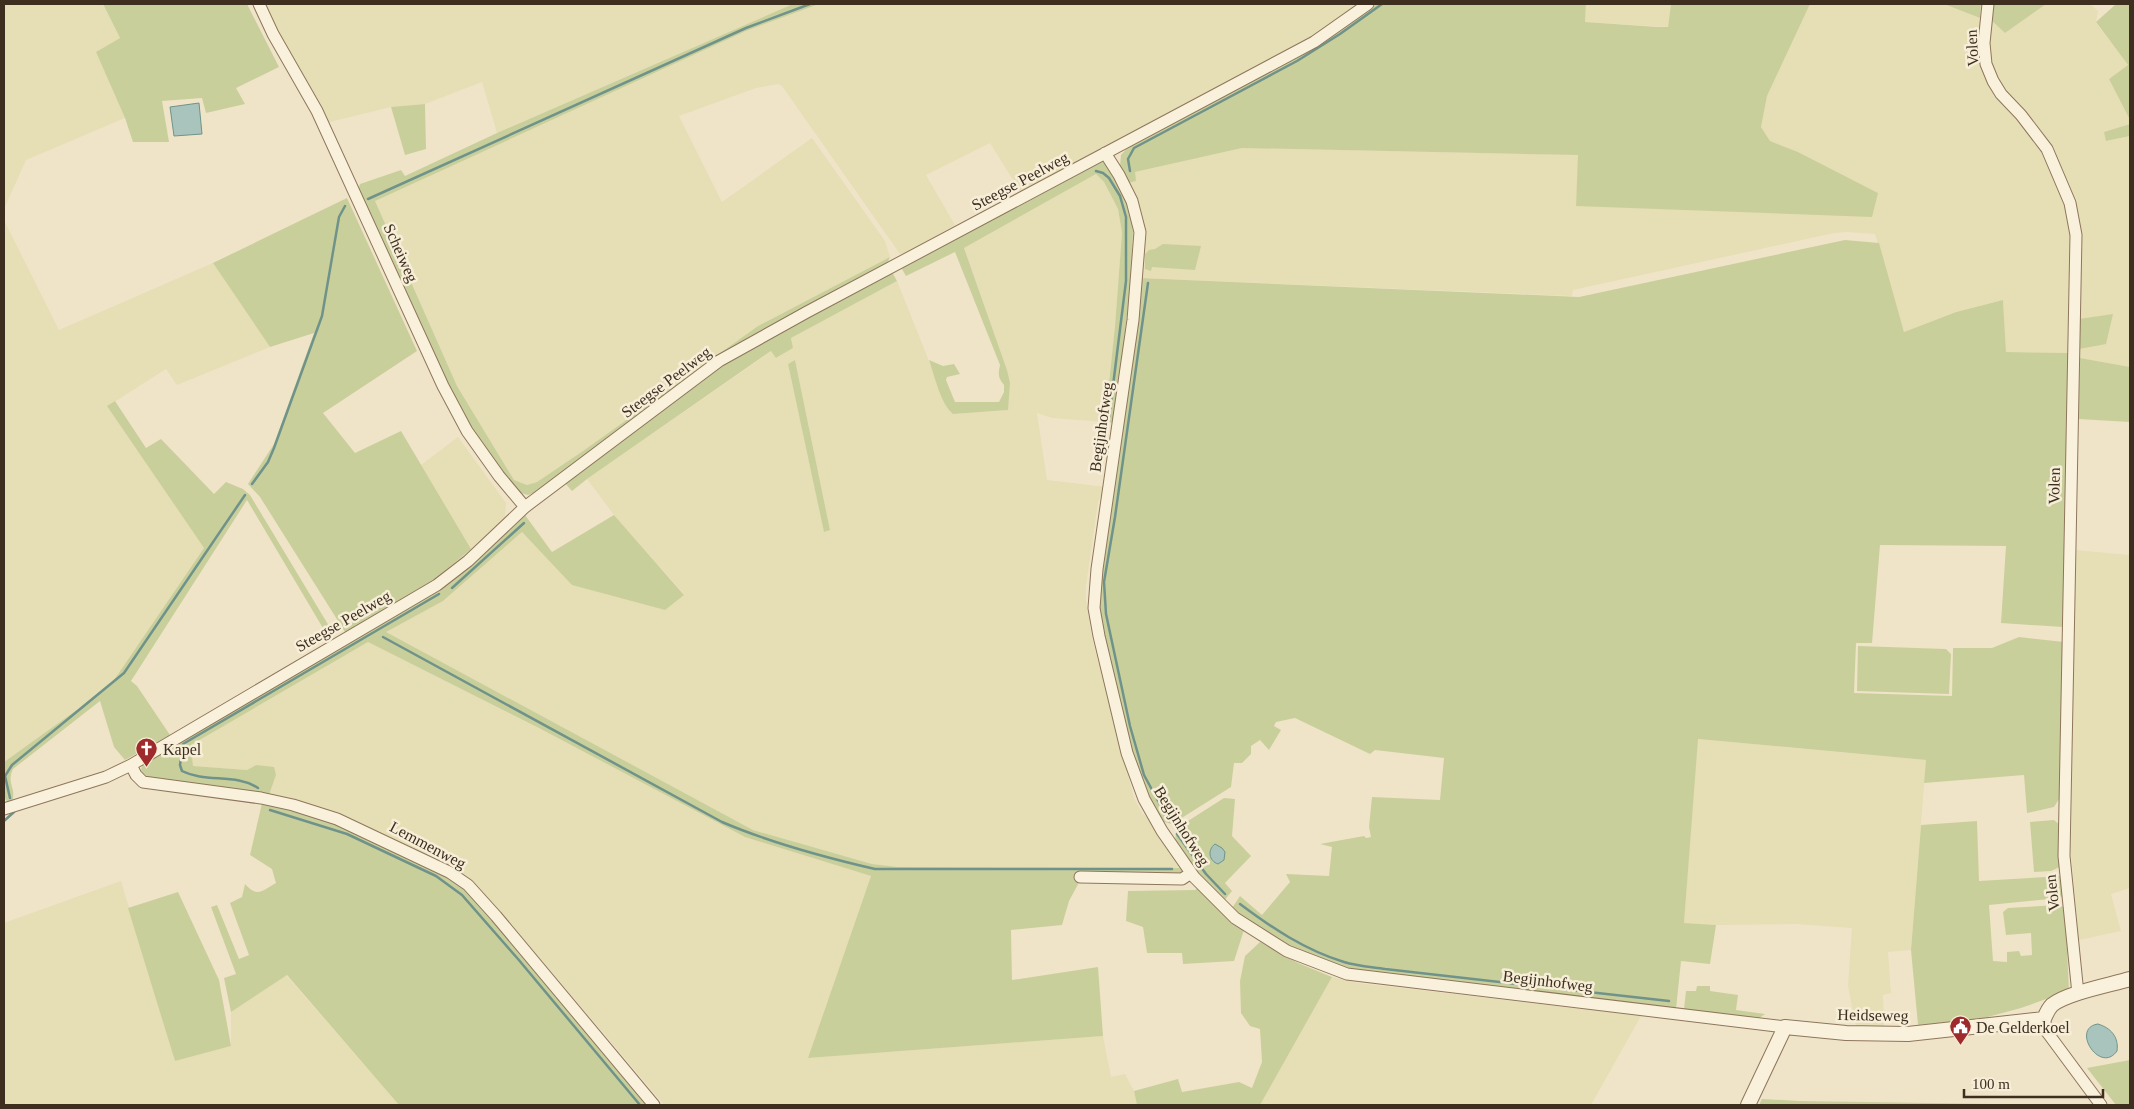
<svg xmlns="http://www.w3.org/2000/svg" width="2134" height="1109" font-family="Georgia,serif">
  <style>
    .farmland { fill: #e6deb5; fill-rule: evenodd }
    .green { fill: #c9cf9b }
    .water { fill: #a9c4bc; stroke: #6f938a }
    .lines { fill: none; stroke-linecap: round; stroke-linejoin: round }
    .stream { stroke: #6f938a; stroke-width: 2.5 }
    .minor-casing { stroke: #8d765c; stroke-width: 13 }
    .tertiary-casing { stroke: #8d765c; stroke-width: 16 }
    .minor { stroke: #faf1dc; stroke-width: 11 }
    .tertiary { stroke: #faf1dc; stroke-width: 14 }
    .labels { text-anchor: middle; dominant-baseline: central; stroke-width: 5; stroke-linejoin: round; paint-order: stroke }
    .street-label { font-size: 16px; fill: #3d2e20; stroke: #f7eed8 }
    .poi-label { font-size: 16px; fill: #3d2e20; stroke: #f7eed8; text-anchor: start }
  </style>
  <rect width="100%" height="100%" fill="#f0e4c8"/>
  <!-- farmland -->
  <path class="farmland" d="M 4,4 L 103,4 L 120,38 L 96,52 L 125,118 L 26,160 L 4,209 Z
    M 264,4 L 793,4 L 497,133 L 482,82 L 425,104 L 391,107 L 326,123 Z
    M 819,4 L 1362,4 L 1311,39 L 1108,147 L 1020,191 L 990,143 L 926,175 L 955,225 L 909,251 L 900,254 L 782,86 L 778,84 L 756,88 L 679,116 L 722,202 L 812,138 L 885,241 L 890,257 L 758,326 L 583,451 L 537,482 L 527,485 L 514,480 L 457,386 L 374,201 L 746,31 Z
    M 1586,4 L 1671,4 L 1668,27 L 1585,22 Z
    M 1810,4 L 1944,4 L 1980,18 L 1992,21 L 2005,33 L 2046,4 L 2090,4 L 2098,11 L 2096,23 L 2128,65 L 2109,79 L 2130,120 L 2130,124 L 2104,132 L 2107,141 L 2130,136 L 2130,367 L 2080,358 L 2069,359 L 2069,353 L 2006,352 L 2003,300 L 1955,312 L 1904,332 L 1875,234 L 1847,232 L 1834,233 L 1573,290 L 1572,296 L 1140,278 L 1144,233 L 1139,205 L 1128,183 L 1135,172 L 1242,148 L 1579,155 L 1576,205 L 1878,193 L 1798,152 L 1770,141 L 1761,127 L 1767,96 Z
    M 1096,174 L 1104,182 L 1118,209 L 1122,233 L 1115,326 L 1105,422 L 1052,418 L 1037,413 L 1047,480 L 1106,487 L 1098,502 L 1086,586 L 1086,600 L 1092,638 L 1134,798 L 1142,813 L 1156,825 L 1184,868 L 898,867 L 872,864 L 753,830 L 385,632 L 443,601 L 522,532 L 573,585 L 665,610 L 684,594 L 614,515 L 587,479 L 772,351 L 777,358 L 793,348 L 791,338 L 897,281 L 949,411 L 953,414 L 1008,410 L 1007,370 L 964,248 ZM 795,360 L 830,530 L 824,531 L 788,364 Z
    M 4,220 L 59,330 L 213,263 L 270,347 L 177,385 L 166,369 L 108,406 L 204,548 L 114,680 L 78,709 L 4,762 Z
    M 458,437 L 506,503 L 505,517 L 471,549 L 421,465 Z
    M 2075,550 L 2130,555 L 2130,888 L 2111,894 L 2121,931 L 2079,940 L 2071,853 Z
    M 368,642 L 537,727 L 745,837 L 871,876 L 808,1058 L 1103,1036 L 1111,1077 L 1125,1074 L 1134,1091 L 1137,1105 L 664,1105 L 513,926 L 471,884 L 450,867 L 368,828 L 269,795 L 276,775 L 256,765 L 247,770 L 193,766 L 191,745 Z
    M 1697,739 L 1926,760 L 1911,950 L 1888,952 L 1891,993 L 1883,995 L 1884,1026 L 1856,1026 L 1848,986 L 1852,928 L 1796,924 L 1716,925 L 1684,923 Z
    M 121,881 L 175,1061 L 231,1046 L 231,1012 L 286,975 L 399,1105 L 4,1105 L 4,923 Z
    M 1332,977 L 1358,983 L 1411,989 L 1641,1016 L 1591,1105 L 1260,1105 Z"/>
  <!-- green -->
  <path class="green" d="M 103,4 L 247,4 L 279,67 L 236,88 L 245,104 L 206,113 L 202,98 L 162,101 L 169,142 L 133,142 L 125,118 L 96,52 L 120,38 Z
    M 793,4 L 819,4 L 746,31 L 375,201 L 457,386 L 514,480 L 527,485 L 537,482 L 583,451 L 758,326 L 890,257 L 886,266 L 776,323 L 544,489 L 528,495 L 517,492 L 478,443 L 446,384 L 358,190 L 360,184 L 401,170 L 405,176 L 497,133 Z
    M 1377,4 L 1586,4 L 1585,22 L 1658,27 L 1668,27 L 1671,4 L 1810,4 L 1767,96 L 1761,127 L 1770,141 L 1798,152 L 1878,193 L 1872,217 L 1576,206 L 1578,155 L 1242,148 L 1135,172 L 1136,181 L 1128,183 L 1120,166 L 1121,155 L 1130,145 L 1348,24 Z
    M 1944,4 L 1981,4 L 1980,18 Z
    M 1994,4 L 2046,4 L 2005,33 L 1992,21 Z
    M 2116,4 L 2130,4 L 2130,120 L 2109,79 L 2128,65 L 2096,22 Z
    M 425,104 L 426,149 L 405,155 L 391,107 Z
    M 2130,124 L 2130,136 L 2106,141 L 2104,132 Z
    M 1095,162 L 1103,162 L 1108,166 L 1130,207 L 1133,232 L 1131,282 L 1114,423 L 1105,422 L 1115,326 L 1122,233 L 1118,209 L 1104,182 L 1096,174 L 964,248 L 1007,370 L 1010,383 L 1008,410 L 953,414 C 941,405 934,374 929,360 L 943,366 L 954,364 L 960,374 L 947,377 L 946,380 L 955,402 L 999,402 L 1004,392 L 1004,385 C 998,378 998,374 1000,365 L 955,252 L 906,276 L 902,269 L 904,264 Z
    M 347,198 L 417,351 L 323,413 L 355,453 L 401,431 L 471,549 L 435,579 L 345,632 L 260,497 L 248,484 L 274,444 L 314,333 L 270,347 L 213,263 Z
    M 1845,240 L 1879,243 L 1904,332 L 1956,312 L 2003,300 L 2006,352 L 2069,353 L 2063,627 L 2001,623 L 2006,546 L 1880,545 L 1872,643 L 1856,643 L 1854,693 L 1952,696 L 1953,648 L 1992,648 L 2019,637 L 2064,642 L 2061,796 L 2054,807 L 2027,813 L 2024,775 L 1924,783 L 1926,760 L 1698,739 L 1684,923 L 1716,925 L 1710,964 L 1681,961 L 1676,1009 L 1391,977 L 1339,966 L 1293,949 L 1254,925 L 1232,908 L 1240,896 L 1262,915 L 1290,882 L 1286,874 L 1329,876 L 1332,847 L 1320,844 L 1364,836 L 1366,838 L 1371,837 L 1369,827 L 1372,797 L 1440,800 L 1444,758 L 1375,750 L 1370,754 L 1295,718 L 1276,722 L 1274,726 L 1281,730 L 1269,750 L 1260,740 L 1251,746 L 1251,754 L 1242,763 L 1234,763 L 1231,787 L 1172,824 L 1161,821 L 1142,787 L 1110,673 L 1098,596 L 1140,278 L 1579,297 Z
    M 1163,244 L 1201,246 L 1195,270 L 1152,267 L 1151,271 L 1145,269 L 1145,254 L 1149,250 L 1155,249 Z
    M 892,272 L 897,281 L 791,338 L 793,348 L 776,358 L 771,351 L 587,479 L 572,491 L 564,482 L 746,348 Z
    M 2113,314 L 2106,344 L 2079,349 L 2079,319 Z
    M 2080,358 L 2130,367 L 2130,422 L 2078,419 Z
    M 795,360 L 830,530 L 824,532 L 788,364 Z
    M 115,401 L 146,448 L 161,439 L 214,494 L 226,482 L 243,489 L 250,495 L 329,626 L 332,633 L 330,640 L 247,500 L 131,681 L 137,686 L 170,735 L 125,760 L 114,747 L 100,701 L 13,769 C 6,784 17,788 12,802 L 8,802 L 4,798 L 4,762 L 78,709 L 114,680 L 204,548 L 107,406 Z
    M 525,515 L 552,552 L 614,515 L 684,595 L 665,610 L 572,585 L 522,532 L 443,601 L 386,632 L 753,830 L 872,864 L 898,867 L 1184,868 L 1183,873 L 1179,878 L 1083,875 L 1069,901 L 1062,925 L 1011,930 L 1012,980 L 1098,967 L 1103,1036 L 808,1058 L 871,876 L 745,837 L 537,727 L 368,642 L 191,745 L 193,766 L 247,770 L 256,765 L 274,767 L 276,775 L 269,795 L 147,778 C 141,773 139,770 144,763 L 452,579 Z
    M 1858,646 L 1946,649 L 1951,654 L 1949,694 L 1857,691 Z
    M 1224,798 L 1235,799 L 1232,836 L 1251,856 L 1225,883 L 1232,891 L 1224,901 L 1195,872 L 1175,840 L 1177,828 Z
    M 262,803 L 293,809 L 385,842 L 451,877 L 471,895 L 651,1105 L 399,1105 L 287,975 L 231,1012 L 224,978 L 236,974 L 211,907 L 217,905 L 239,959 L 249,955 L 230,903 L 242,897 L 245,884 C 258,898 261,891 276,883 L 272,869 L 250,855 Z
    M 2054,820 L 2060,825 L 2062,866 L 2051,871 L 2034,872 L 2030,822 Z
    M 1977,821 L 1979,881 L 2063,876 L 2064,895 L 2060,898 L 1989,905 L 1993,961 L 2007,962 L 2007,952 L 2019,951 L 2021,956 L 2032,955 L 2031,933 L 2006,935 L 2003,912 L 2008,908 L 2060,905 L 2065,908 L 2069,991 L 2021,1008 L 1984,1018 L 1918,1025 L 1911,950 L 1921,825 Z
    M 1198,888 L 1244,930 L 1234,961 L 1183,964 L 1182,953 L 1147,953 L 1143,927 L 1126,921 L 1128,891 L 1195,890 Z
    M 178,892 L 219,980 L 231,1046 L 175,1061 L 128,908 Z
    M 1260,942 L 1298,963 L 1332,977 L 1260,1105 L 1137,1105 L 1134,1091 L 1178,1079 L 1182,1092 L 1239,1082 L 1252,1088 L 1262,1062 L 1260,1029 L 1250,1026 L 1241,1013 L 1240,981 L 1245,956 Z
    M 1697,986 L 1710,986 L 1710,991 L 1738,995 L 1736,1010 L 1765,1014 L 1758,1019 L 1684,1009 L 1686,991 L 1696,991 Z
    M 2130,1060 L 2130,1105 L 2116,1105 L 2087,1068 Z
    M 1762,1099 L 1799,1101 L 1995,1104 L 1995,1105 L 1759,1105 Z"/>
  <!-- water -->
  <path class="water" d="M 199,103 L 202,134 L 174,136 L 170,107 Z
    M 1215,844 L 1222,848 L 1225,852 L 1224,860 L 1218,864 C 1209,861 1207,850 1215,844 Z
    M 2098,1024 C 2111,1028 2119,1037 2117,1051 C 2100,1075 2070,1028 2098,1024 Z"/>
  <g class="lines">
    <!-- stream -->
    <path class="stream" d="M 1096,171 L 1103,173 L 1109,178 L 1120,196 L 1126,217 L 1126,281 L 1109,418
      M 1130,171 L 1128,159 L 1134,148 L 1297,61 L 1340,34 L 1382,4
      M 368,199 L 746,28 L 810,4
      M 1148,283 L 1115,517 L 1104,582 L 1106,614 L 1130,726 L 1144,775 L 1169,821
      M 252,484 L 268,462 L 274,448 L 322,316 L 339,217 L 345,206
      M 452,588 L 524,523
      M 383,637 L 722,822 C 771,843 823,857 875,869 L 1172,869
      M 258,788 C 236,773 206,783 182,771 L 180,765 L 183,744 L 439,594
      M 10,798 L 5,776 L 12,765 L 124,673 L 245,495
      M 270,810 L 347,834 L 436,876 L 462,895 L 518,959 L 640,1105
      M 4,821 L 14,812
      M 1177,834 L 1206,874 L 1225,894
      M 1240,904 C 1272,928 1305,950 1344,962 C 1357,966 1372,967 1385,969 L 1669,1001"/>
    <defs>
      <path id="minor" d="M 259,4 L 273,34 L 317,111 L 443,386 L 467,431 L 499,476 L 525,507
        M 1988,4 L 1984,43 L 1986,64 L 1993,81 L 2001,94 L 2021,115 L 2047,149 L 2070,203 L 2076,235 L 2064,856 L 2078,994
        M 1105,153 L 1119,175 L 1132,201 L 1140,232 L 1133,320 L 1097,569 L 1094,608 L 1099,636 L 1127,753 L 1144,799 L 1162,831 L 1194,877 L 1235,918 L 1287,951 L 1347,974 L 1785,1027
        M 131,765 L 136,775 L 143,782 L 261,798 L 293,805 L 337,819 L 449,872 L 468,885 L 496,916 L 654,1105
        M 4,809 L 106,777 L 131,765 L 437,585 L 468,561 L 525,507 L 719,361 L 807,312 L 1314,42 L 1368,4
        M 1080,877 L 1182,879 L 1191,873
        M 2044,1019 L 2047,1032 L 2101,1105"/>
      <path id="tertiary" d="M 1748,1105 L 1785,1027 L 1846,1033 L 1908,1034 L 2044,1019 C 2046,1014 2048,1009 2052,1005 C 2067,993 2110,985 2130,979"/>
    </defs>
    <!-- minor casing -->
    <use href="#minor" class="minor-casing"/>
    <!-- tertiary casing -->
    <use href="#tertiary" class="tertiary-casing"/>
    <!-- minor -->
    <use href="#minor" class="minor"/>
    <!-- tertiary -->
    <use href="#tertiary" class="tertiary"/>
  </g>
  <!-- icons -->
  <defs>
    <symbol id="church-pin" viewBox="-11 -11 22 30"><path d="M0 17L-7.5 6A9.5 9.5 0 1 1 7.5 6Z" fill="#9e2a2b" stroke="#f7eed8"/><path d="M-1.2-6h2.4v3.5h3.3v2.4h-3.3V6h-2.4V-.1h-3.3v-2.4h3.3Z" fill="#fff"/></symbol>
    <symbol id="civic-pin" viewBox="-11 -11 22 30"><path d="M0 17L-7.5 6A9.5 9.5 0 1 1 7.5 6Z" fill="#9e2a2b" stroke="#f7eed8"/><path d="M-.6-6.5H3V-4.5H.6V-3L4-1V1h2V6H-6V1h2V-1L-.6-3ZM-1.2 2.5V6h2.4V2.5Z" fill="#fff"/></symbol>
  </defs>
  <g fill-rule="evenodd">
    <use href="#church-pin" x="134" y="736" width="25" height="34"/>
    <use href="#civic-pin" x="1948" y="1014" width="25" height="34"/>
  </g>
  <g class="labels">
    <!-- street labels -->
    <g class="street-label">
      <text transform="translate(1972 48) rotate(-93)">Volen</text>
      <text transform="translate(1020 181) rotate(-28)">Steegse Peelweg</text>
      <text transform="translate(401 253) rotate(66)">Scheiweg</text>
      <text transform="translate(666 382) rotate(-37)">Steegse Peelweg</text>
      <text transform="translate(1101 427) rotate(-82)">Begijnhofweg</text>
      <text transform="translate(2054 486) rotate(-89)">Volen</text>
      <text transform="translate(343 621) rotate(-30)">Steegse Peelweg</text>
      <text transform="translate(1182 826) rotate(58)">Begijnhofweg</text>
      <text transform="translate(428 845) rotate(28)">Lemmenweg</text>
      <text transform="translate(2052 893) rotate(-96)">Volen</text>
      <text transform="translate(1548 981) rotate(7)">Begijnhofweg</text>
      <text transform="translate(1873 1015) rotate(1)">Heidseweg</text>
    </g>
    <!-- poi labels -->
    <g class="poi-label">
      <text x="163" y="749">Kapel</text>
      <text x="1976" y="1027">De Gelderkoel</text>
    </g>
  </g>
  <!-- border -->
  <rect width="2134" height="1109" fill="none" stroke="#3d2e20" stroke-width="10"/>
  <!-- scale -->
  <path d="M1964 1089v8h139v-8" fill="none" stroke="#3d2e20" stroke-width="2.5"/>
  <text x="1972" y="1089" font-size="15" fill="#3d2e20" stroke="#f7eed8" stroke-width="4" paint-order="stroke">100 m</text>
</svg>
